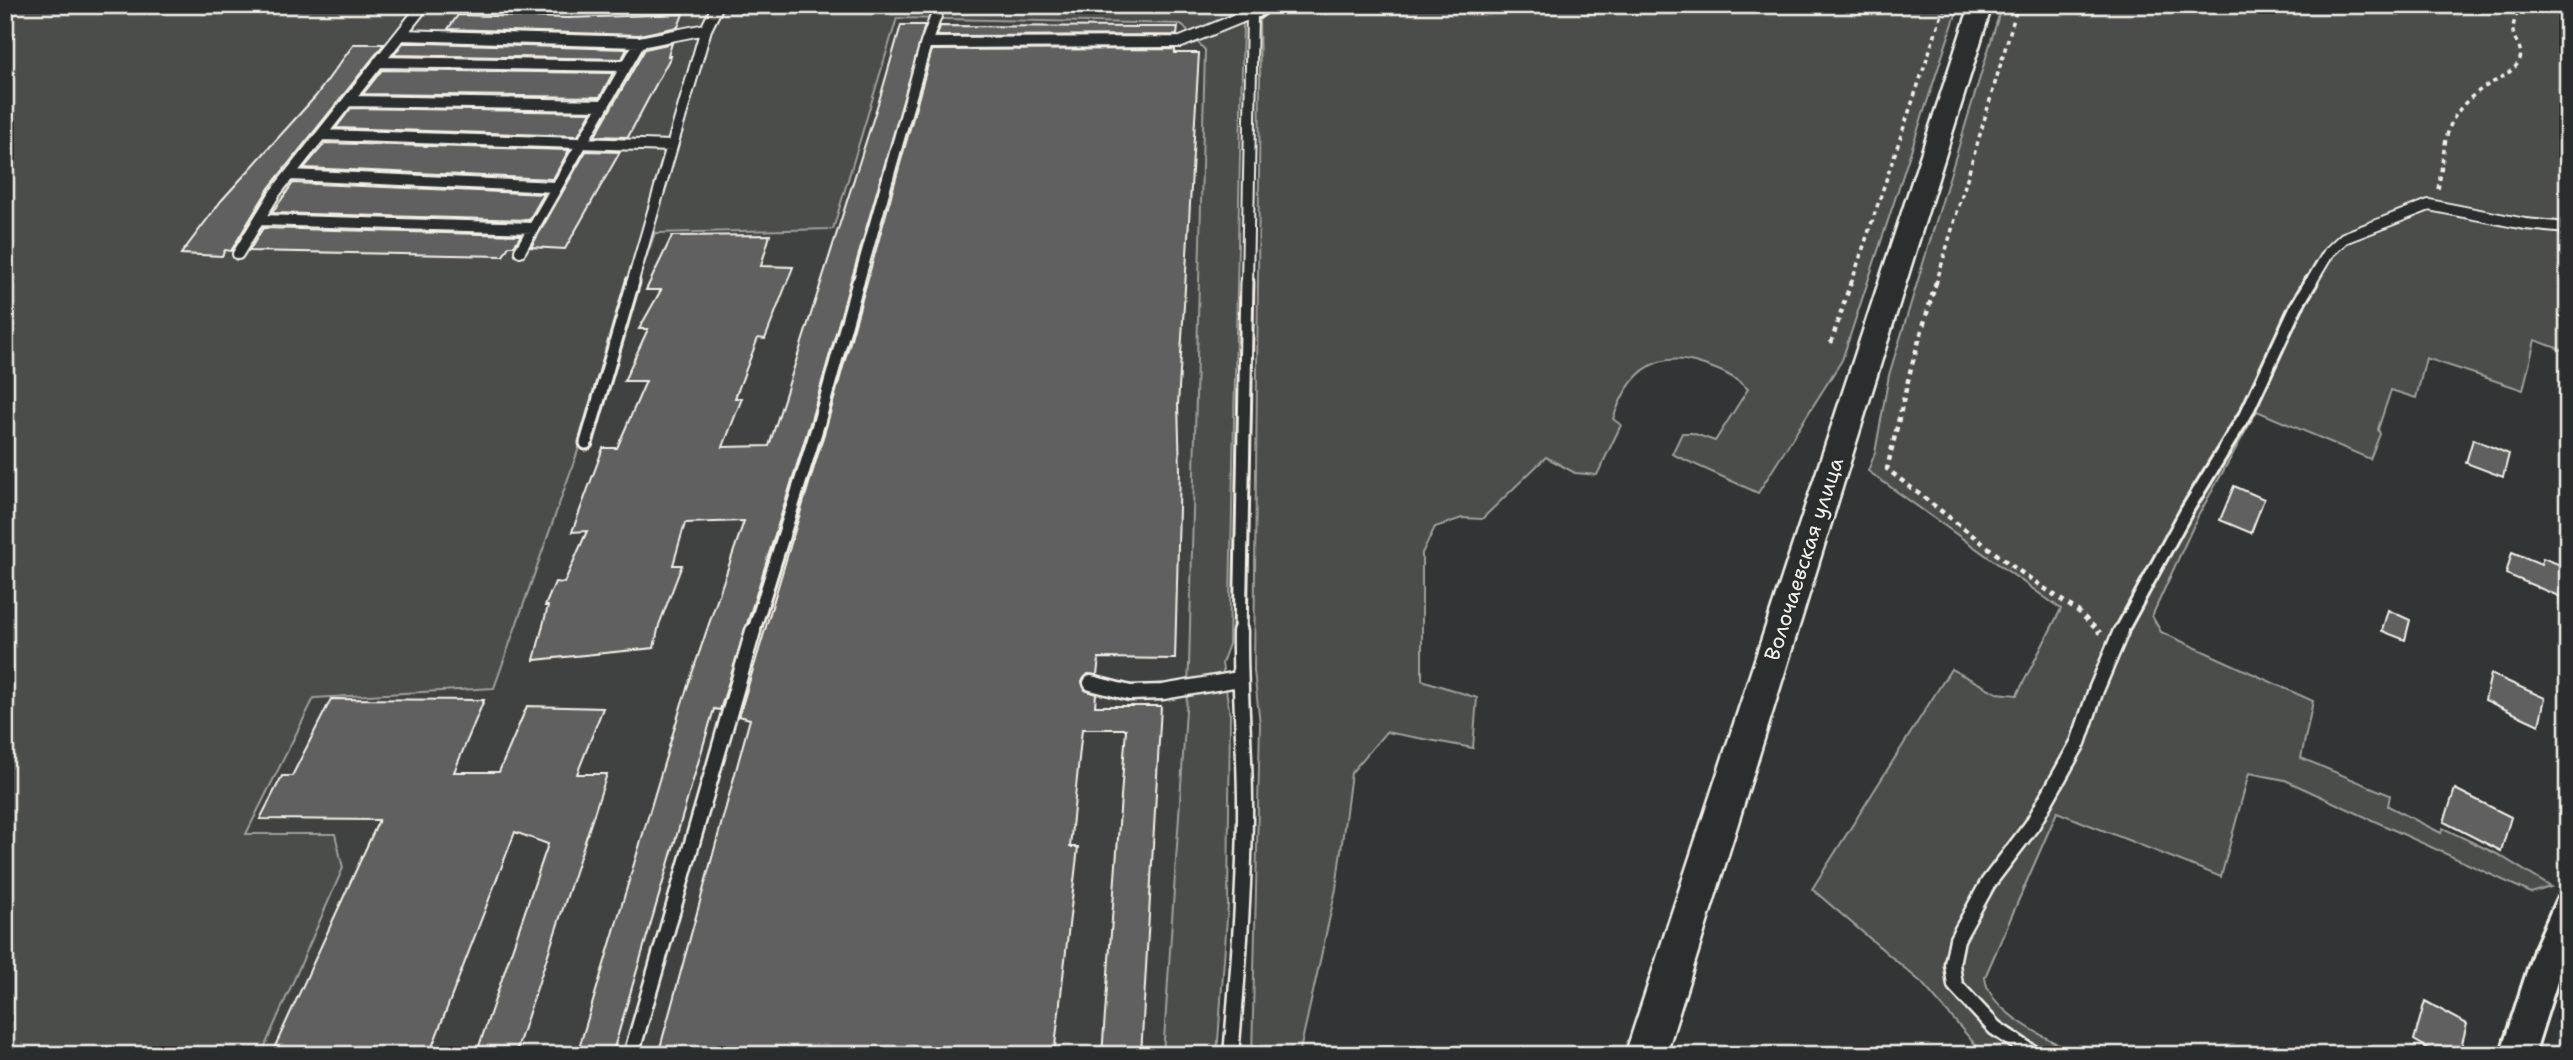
<svg xmlns="http://www.w3.org/2000/svg" width="2573" height="1060" font-family="'Shantell Sans',sans-serif">
  <style>
    .built { fill: #404242 }
    .green { fill: #4b4d4c; stroke: #a09f9a; stroke-width: 2 }
    .building { fill: #5f605f; stroke: #f4f1e8; stroke-width: 2 }
    .lines { fill: none; stroke-linecap: round; stroke-linejoin: round }
    .service-far2-casing { stroke: #f4f1e8; stroke-width: 14 }
    .service-far1-casing { stroke: #f4f1e8; stroke-width: 17 }
    .service-casing { stroke: #f4f1e8; stroke-width: 19 }
    .minor-casing { stroke: #f4f1e8; stroke-width: 6 }
    .tertiary-casing { stroke: #f4f1e8; stroke-width: 5 }
    .path-far2 { stroke: #f4f1e8; stroke-width: 3.5; stroke-dasharray: 4.5 4.5; stroke-linecap: butt }
    .path-far1 { stroke: #f4f1e8; stroke-width: 4.5; stroke-dasharray: 5 5; stroke-linecap: butt }
    .path { stroke: #f4f1e8; stroke-width: 5; stroke-dasharray: 6 6; stroke-linecap: butt }
    .service-far2 { stroke: #2a2d2e; stroke-width: 10 }
    .service-far1 { stroke: #2a2d2e; stroke-width: 11 }
    .service { stroke: #2a2d2e; stroke-width: 14 }
    .minor { fill: #2a2d2e; fill-rule: evenodd }
    .tertiary { fill: #2a2d2e; fill-rule: evenodd }
    .labels { text-anchor: middle; dominant-baseline: central; stroke-width: 6; stroke-linejoin: round; paint-order: stroke }
    .street-label { font-size: 21px; fill: #f4f1e8; stroke: #2a2d2e }
  </style>
  <rect width="100%" height="100%" fill="#323535"/>
  <filter id="ink" filterUnits="userSpaceOnUse"><feTurbulence type="fractalNoise" baseFrequency=".0143" numOctaves="2"/><feDisplacementMap in="SourceGraphic" scale="14" xChannelSelector="R" yChannelSelector="G"/><feConvolveMatrix kernelMatrix="1 2 1 2 8 2 1 2 1" color-interpolation-filters="sRGB"/></filter>
  <g filter="url(#ink)">
    <!-- built -->
    <path class="built" d="M 897,18 L 1181,24 L 1205,49 L 1189,666 L 1163,1055 L 261,1055 L 343,868 L 246,834 L 314,698 L 494,688 L 655,232 L 833,228 Z"/>
    <!-- green -->
    <path class="green" d="M 5,5 L 1257,5 L 1244,14 L 1243,24 L 1229,644 L 1222,663 L 1230,715 L 1228,905 L 1217,1055 L 1163,1055 L 1189,666 L 1205,50 L 1181,24 L 897,18 L 833,229 L 655,233 L 494,688 L 314,698 L 246,834 L 335,834 L 343,868 L 261,1055 L 5,1055 Z
      M 1287,5 L 1959,5 L 1842,360 L 1758,493 L 1672,454 L 1682,433 L 1692,433 L 1715,441 L 1748,389 C 1732,375 1720,370 1701,364 C 1653,348 1628,376 1613,419 L 1621,425 L 1597,475 L 1575,473 L 1546,457 L 1482,519 L 1462,518 L 1435,527 L 1422,553 L 1422,680 L 1477,698 L 1473,748 L 1386,732 L 1351,773 L 1336,889 L 1299,1055 L 1252,1055 L 1260,724 L 1254,671 L 1260,76 L 1259,16 Z
      M 2002,5 L 2557,5 L 2568,8 L 2568,352 L 2535,340 L 2523,390 L 2426,358 L 2416,398 L 2391,390 L 2378,429 L 2380,434 L 2370,459 L 2257,411 L 2198,516 L 2152,616 L 2161,632 L 2313,701 L 2301,758 L 2390,795 L 2388,806 L 2441,833 L 2443,828 L 2499,855 L 2551,887 L 2531,893 L 2285,780 L 2249,773 L 2221,877 L 2057,812 L 1985,977 C 1988,1013 2050,1039 2078,1055 L 1977,1055 L 1980,1050 L 1922,983 L 1812,889 L 1951,669 L 1997,693 L 2017,695 L 2061,609 L 1868,471 L 1875,453 L 1889,375 Z"/>
    <!-- building -->
    <path class="building" d="M 683,14 L 678,27 L 639,35 L 448,29 L 458,15 L 568,18 Z
      M 901,25 L 925,25 L 811,420 L 720,710 L 714,709 L 612,1055 L 577,1055 L 682,703 L 744,521 L 685,523 L 673,565 L 682,565 L 659,625 L 654,648 L 534,660 L 548,606 L 545,606 L 555,582 L 564,583 L 587,531 L 572,532 L 603,448 L 617,448 L 646,381 L 624,381 L 648,329 L 639,329 L 661,290 L 646,290 L 672,236 L 770,235 L 761,266 L 793,267 L 765,339 L 758,338 L 735,398 L 742,398 L 723,447 L 769,446 L 882,91 Z
      M 940,26 L 1149,27 L 1178,27 L 1177,35 L 937,36 Z
      M 403,43 L 427,43 L 627,49 L 622,59 L 394,55 Z
      M 672,43 L 668,56 L 671,56 L 628,137 L 595,136 L 645,49 Z
      M 354,44 L 384,44 L 269,188 L 231,251 L 225,250 L 222,256 L 181,254 L 221,201 L 315,97 Z
      M 1175,49 L 1175,53 L 1199,53 L 1178,405 L 1180,470 L 1175,659 L 1099,658 L 1097,675 L 1088,674 L 1082,681 L 1085,690 L 1096,694 L 1095,706 L 1161,706 L 1141,1055 L 1102,1055 L 1126,729 L 1082,729 L 1070,847 L 1078,847 L 1054,1055 L 658,1055 L 750,719 L 739,716 L 827,424 L 932,50 Z
      M 382,70 L 613,73 L 600,97 L 363,94 Z
      M 351,108 L 591,112 L 578,136 L 336,128 Z
      M 325,143 L 569,150 L 553,179 L 304,168 Z
      M 586,151 L 620,152 L 565,249 L 531,247 Z
      M 293,183 L 544,194 L 529,220 L 272,213 Z
      M 263,228 L 521,235 L 514,246 L 509,246 L 503,256 L 249,251 Z
      M 2473,439 L 2509,454 L 2503,477 L 2466,463 Z
      M 2234,486 L 2264,499 L 2251,533 L 2220,520 Z
      M 2512,552 L 2541,564 L 2543,558 L 2568,568 L 2568,600 L 2506,574 Z
      M 2388,610 L 2410,620 L 2405,640 L 2382,631 Z
      M 2491,674 L 2545,698 L 2539,725 L 2485,700 Z
      M 331,699 L 484,700 L 454,772 L 499,772 L 527,706 L 603,708 L 577,774 L 607,774 L 515,1055 L 476,1055 L 548,844 L 515,832 L 429,1055 L 271,1055 L 379,820 L 260,819 L 282,776 L 292,776 Z
      M 2455,789 L 2511,817 L 2501,851 L 2444,822 Z
      M 2425,1001 L 2467,1024 L 2459,1055 L 2440,1055 L 2414,1040 Z"/>
    <g class="lines">
      <defs>
        <path id="service-far2" d="M 402,35 L 640,42 L 706,29
          M 926,43 L 1181,42 L 1252,13 L 1247,284
          M 378,62 L 626,66
          M 348,101 L 604,105
          M 322,135 L 672,146
          M 290,175 L 556,187
          M 259,220 L 533,228
          M 520,251 L 640,42
          M 238,254 L 275,193 L 424,5
          M 632,284 L 706,29 L 718,5
          M 858,284 L 926,43 L 940,5
          M 2310,284 L 2329,252 L 2344,238 L 2429,205 L 2525,224 L 2568,228"/>
        <path id="service-far1" d="M 586,443 L 633,282
          M 753,633 L 819,422 L 858,282
          M 1240,633 L 1247,282
          M 2120,633 L 2187,510 L 2247,412 L 2296,307 L 2311,282"/>
        <path id="service" d="M 1091,683 L 1130,693 L 1163,692 L 1239,679
          M 631,1055 L 753,631
          M 1231,1055 C 1238,976 1244,898 1245,819 C 1246,756 1239,694 1240,631
          M 2036,1055 L 1995,1028 L 1955,985 L 1952,964 L 1957,939 L 1988,883 L 2032,825 L 2078,743 L 2096,690 L 2121,631"/>
        <path id="minor" d="M 1253,5 L 1276,5 L 1259,17 L 1245,17 L 1243,13 Z
          M 2568,894 L 2568,947 L 2534,1055 L 2500,1055 L 2534,950 L 2557,898 Z"/>
        <path id="tertiary" d="M 1970,5 L 1992,5 L 1666,1055 L 1625,1055 Z"/>
      </defs>
      <!-- service-far2 casing -->
      <use href="#service-far2" class="service-far2-casing"/>
      <!-- service-far1 casing -->
      <use href="#service-far1" class="service-far1-casing"/>
      <!-- service casing -->
      <use href="#service" class="service-casing"/>
      <!-- minor casing -->
      <use href="#minor" class="minor-casing"/>
      <!-- tertiary casing -->
      <use href="#tertiary" class="tertiary-casing"/>
      <!-- path-far2 -->
      <path class="path-far2" d="M 2438,189 C 2447,144 2440,118 2483,88 C 2494,81 2511,74 2518,63 C 2526,50 2514,43 2513,32 C 2512,24 2518,12 2520,5
        M 1851,284 L 1945,5
        M 1936,284 L 2018,5"/>
      <!-- path-far1 -->
      <path class="path-far1" d="M 1936,282 L 1911,368 L 1887,469 L 2012,566 L 2079,612 L 2100,633
        M 1831,343 L 1851,282"/>
      <!-- path -->
      <path class="path" d="M 2098,631 L 2100,633"/>
      <!-- service-far2 -->
      <use href="#service-far2" class="service-far2"/>
      <!-- service-far1 -->
      <use href="#service-far1" class="service-far1"/>
      <!-- service -->
      <use href="#service" class="service"/>
      <!-- minor -->
      <use href="#minor" class="minor"/>
      <!-- tertiary -->
      <use href="#tertiary" class="tertiary"/>
    </g>
  </g>
  <g class="labels">
    <!-- street labels -->
    <g class="street-label">
      <text transform="translate(1804 559) rotate(-72)">Волочаевская улица</text>
    </g>
  </g>
  <!-- margin -->
  <rect width="2573" height="1060" fill="none" stroke="#2a2d2e" stroke-width="28"/>
  <rect x="14" y="14" width="2545" height="1032" fill="none" stroke="#f4f1e8" stroke-width="2.5" filter="url(#ink)"/>
</svg>
